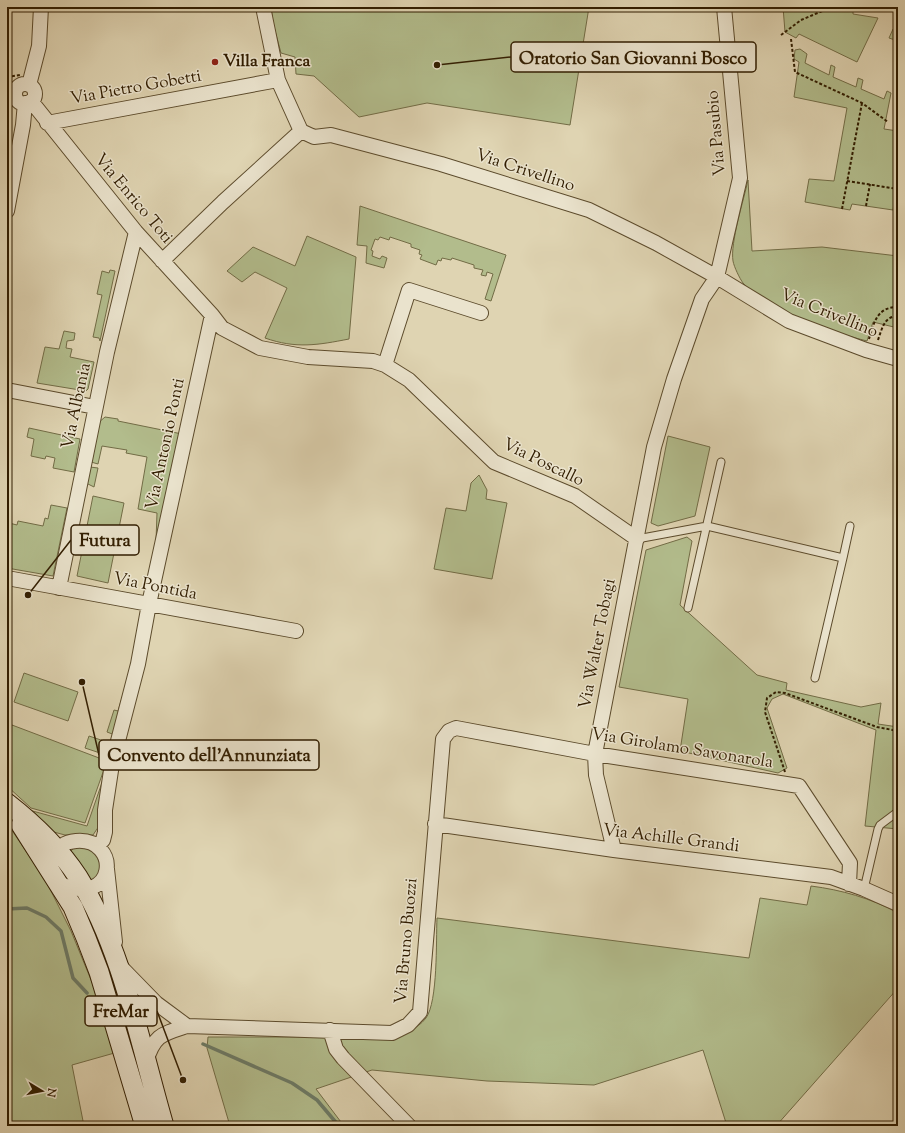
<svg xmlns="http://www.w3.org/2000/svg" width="905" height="1133" font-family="'Sorts Mill Goudy',serif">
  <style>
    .green { fill: #b2bc8c; stroke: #726c46 }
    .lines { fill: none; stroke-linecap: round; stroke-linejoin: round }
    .stream { stroke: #6c7a66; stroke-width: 3.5 }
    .lane-casing { stroke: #5c4b2c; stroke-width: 9 }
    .street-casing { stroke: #5c4b2c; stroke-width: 16 }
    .secondary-casing { stroke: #311d00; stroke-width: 21 }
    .path { stroke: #311d00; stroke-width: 2; stroke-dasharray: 3 2; stroke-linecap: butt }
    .lane { stroke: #eae3cd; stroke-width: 7 }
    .street { stroke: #eae3cd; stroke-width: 14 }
    .secondary { stroke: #eae3cd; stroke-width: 19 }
    .poi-dot { fill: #8f2418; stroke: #eae3cd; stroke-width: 1.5 }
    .labels { text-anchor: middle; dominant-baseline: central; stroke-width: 3; stroke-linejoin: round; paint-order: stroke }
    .poi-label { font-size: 17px; font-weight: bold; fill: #311d00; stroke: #eae3cd; text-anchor: start }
    .street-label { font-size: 17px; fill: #311d00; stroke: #eae3cd }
    .leader { fill: none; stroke: #311d00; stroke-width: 1.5 }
    .callout-dot { fill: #311d00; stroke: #eae3cd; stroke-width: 1.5 }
    .callout { fill: #eae3cd; stroke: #311d00; stroke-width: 1.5 }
    .callout-label { font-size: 18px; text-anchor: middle; font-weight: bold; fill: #311d00 }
  </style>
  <rect width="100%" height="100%" fill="#dfd4b2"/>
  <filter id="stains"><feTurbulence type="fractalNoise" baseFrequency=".005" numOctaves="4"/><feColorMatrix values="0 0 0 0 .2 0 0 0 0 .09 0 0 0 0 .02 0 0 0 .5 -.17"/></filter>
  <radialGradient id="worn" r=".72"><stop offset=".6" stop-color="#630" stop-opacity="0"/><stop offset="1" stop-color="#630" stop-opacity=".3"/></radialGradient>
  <!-- green -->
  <path class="green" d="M 271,7 L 589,7 L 570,125 L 427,103 L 359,117 L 314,76 L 296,74 L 295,57 L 281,53 L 273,23 Z
    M 783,7 L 853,7 L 853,14 L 878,18 L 857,62 L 799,34 L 796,38 L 785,32 Z
    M 893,29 L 898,31 L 898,41 L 889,38 Z
    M 800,49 L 807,54 L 805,63 L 829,75 L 831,65 L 835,67 L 833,77 L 856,87 L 858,78 L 863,80 L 861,89 L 884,99 L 887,91 L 891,93 L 884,129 L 898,131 L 898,205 L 894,204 L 893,210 L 852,204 L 850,210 L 805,202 L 809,179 L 834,181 L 847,108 L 794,97 L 799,62 L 794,59 L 795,50 Z
    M 748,180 L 752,251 L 822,247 L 898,256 L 898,328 L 873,322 L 867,341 C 834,333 766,309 743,283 C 740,279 734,267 733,261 C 730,243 744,199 748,180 Z
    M 360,206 L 506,255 L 491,301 L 485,299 L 493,274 L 487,272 L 486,276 L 481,275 L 483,270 L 474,268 L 474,265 L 452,258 L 451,260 L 442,258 L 441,261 L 438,260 L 436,265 L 420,259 L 422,255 L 419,254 L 420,250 L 411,247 L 411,244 L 390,237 L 389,240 L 380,237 L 378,240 L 375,239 L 371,250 L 373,251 L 372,256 L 380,259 L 382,256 L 387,258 L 384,268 L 366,263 L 367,246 L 357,245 Z
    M 307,236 L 356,257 L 349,339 C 318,345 296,349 265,338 L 287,288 L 255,272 L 242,282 L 227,271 L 253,247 L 295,266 Z
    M 110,270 L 115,271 L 100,341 L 99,338 L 93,337 L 102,295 L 97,294 L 102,271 L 109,273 Z
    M 64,331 L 75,333 L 74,340 L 67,341 L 66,348 L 72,349 L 70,357 L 94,362 L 88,389 L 86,391 L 37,383 L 45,347 L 59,349 Z
    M 105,417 L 118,419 L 118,421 L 182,434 L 156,541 L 157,513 L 138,509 L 147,457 L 126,453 L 127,450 L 102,446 L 98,464 L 91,462 L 98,423 Z
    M 29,428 L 80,439 L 74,472 L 53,468 L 55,458 L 46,456 L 45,459 L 31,456 L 34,439 L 27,437 Z
    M 668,436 L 710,447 L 695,516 L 658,526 L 651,523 Z
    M 90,467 L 98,468 L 94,487 L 86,483 Z
    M 479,475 L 487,490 L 486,499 L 507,503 L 492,579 L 434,569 L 446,508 L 466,511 L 471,483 Z
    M 93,496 L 124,503 L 108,583 L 77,576 Z
    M 51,505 L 67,508 L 53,576 L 7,568 L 7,534 L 9,523 L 17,525 L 18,521 L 43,526 L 45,518 L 48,519 Z
    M 687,537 L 692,541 L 680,605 L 757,675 L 787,683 L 786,690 L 861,707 L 881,703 L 878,724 L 898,727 L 898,829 L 865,826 L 876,730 L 783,694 L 772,699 L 767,708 L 787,768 L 778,773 L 680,751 L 688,699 L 619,687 L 646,550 Z
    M 131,668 L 115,735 L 107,732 L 114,710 L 118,711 Z
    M 24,673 L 78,692 L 68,721 L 14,702 Z
    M 12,725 L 107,761 L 85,823 L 31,808 L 7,786 L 7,739 Z
    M 89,736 L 113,744 L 109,756 L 85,748 Z
    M 107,768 L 99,826 L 93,835 L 65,835 L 50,831 L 7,795 L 7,790 L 29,810 L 87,826 Z
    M 7,823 L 46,881 L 71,931 L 107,1019 L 118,1052 L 72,1065 L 84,1126 L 7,1126 Z
    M 75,847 L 92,847 L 103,869 L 89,884 L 69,853 Z
    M 811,886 C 842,890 870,898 898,913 L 898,988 L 776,1126 L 727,1126 L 703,1050 L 594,1085 L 487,1081 L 372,1070 L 316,1089 L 344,1126 L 230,1126 L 207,1048 L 208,1037 L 388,1037 C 402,1034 417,1030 426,1018 C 438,1001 436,941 437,918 L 749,958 L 760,898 L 807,905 Z"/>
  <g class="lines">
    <!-- stream -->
    <path class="stream" d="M 7,909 L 27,908 L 46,917 L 61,931 L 73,978 L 87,993
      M 203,1044 L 292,1083 L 317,1100 L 339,1126"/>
    <defs>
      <path id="lane" d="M 637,539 L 707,526 L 843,558 L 815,678
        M 843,558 L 850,526
        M 688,608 L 721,462
        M 864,889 L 878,829 L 880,825 L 896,813"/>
      <path id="street" d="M 263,7 L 278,80 L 301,131
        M15 94a10 10 0 1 1 20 0a10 10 0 1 1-20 0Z
        M 29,85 L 39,46 L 41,7
        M 31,101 L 136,232 L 212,315 L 222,328 L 260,348 L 308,357 L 373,361 L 385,365 L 409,380 L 494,462 L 575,496 L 637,539
        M 47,123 L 278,80
        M 7,211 L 23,125 L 25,103
        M 162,261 L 223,202 L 301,131 L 314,137 L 331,135 L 441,164 L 589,210 L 656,243 L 717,277 L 789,321 L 866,350 L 898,359
        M 385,365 L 409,290 L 481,313
        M 7,390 L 95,407
        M 7,578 L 296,631
        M 59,588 L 107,352 L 136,232
        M 435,824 L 614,850 L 831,877 L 864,889 L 898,904
        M 97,846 L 103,840 L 105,832 L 105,810 L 112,764 L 138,664 L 149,604 L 212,315
        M 614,850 L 596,775 L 595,754 L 654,447 L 674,379 L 702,299 L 717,277 L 740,178 L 724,7
        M 53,858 C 58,847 64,842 76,841 C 121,837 118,910 58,883
        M 107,869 L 115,942
        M 119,965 L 156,1003 L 187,1026
        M 330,1030 L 336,1049 L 343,1058 L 409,1126
        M 146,1062 C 154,1035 162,1034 187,1026 L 392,1033 L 408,1025 L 420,1012 L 443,739 L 449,731 L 456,728 L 595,754 L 799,786 L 850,863 L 849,884"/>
      <path id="secondary" d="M 7,803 C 34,824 59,848 78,877 C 123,950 140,1044 164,1126
        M 21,825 L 73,907 L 86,938 L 99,972 L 145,1126"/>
    </defs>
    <!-- lane casing -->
    <use href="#lane" class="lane-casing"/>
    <!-- street casing -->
    <use href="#street" class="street-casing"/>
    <!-- secondary casing -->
    <use href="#secondary" class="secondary-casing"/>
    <!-- path -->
    <path class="path" d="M 781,35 L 801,20 L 832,7
      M 791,39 L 795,72 L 862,103 L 888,122
      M 7,77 L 20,75
      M 847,181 L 898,189
      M 866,206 L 870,184
      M 842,209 L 862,103
      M 7,243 L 11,222
      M 869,339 C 874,322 877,307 898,307
      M 878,340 C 882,329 884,316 898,316
      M 785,772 L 765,712 L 767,698 L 776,692 L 785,693 L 877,727 L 898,731"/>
    <!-- lane -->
    <use href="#lane" class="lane"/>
    <!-- street -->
    <use href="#street" class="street"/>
    <!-- secondary -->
    <use href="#secondary" class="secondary"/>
  </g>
  <!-- markers -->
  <circle class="poi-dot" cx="215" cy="62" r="4"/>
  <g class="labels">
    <!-- poi labels -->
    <g class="poi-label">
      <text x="223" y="62">Villa Franca</text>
    </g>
    <!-- street labels -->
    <g class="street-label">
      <text transform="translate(136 88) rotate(-10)">Via Pietro Gobetti</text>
      <text transform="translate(717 133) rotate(-95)">Via Pasubio</text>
      <text transform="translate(525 171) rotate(18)">Via Crivellino</text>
      <text transform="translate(133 199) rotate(50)">Via Enrico Toti</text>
      <text transform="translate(829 314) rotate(22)">Via Crivellino</text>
      <text transform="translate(77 406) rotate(-78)">Via Albania</text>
      <text transform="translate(166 444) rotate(-78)">Via Antonio Ponti</text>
      <text transform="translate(543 463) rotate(26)">Via Poscallo</text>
      <text transform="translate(155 587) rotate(11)">Via Pontida</text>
      <text transform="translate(598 644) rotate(-79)">Via Walter Tobagi</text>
      <text transform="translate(682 749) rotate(9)">Via Girolamo Savonarola</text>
      <text transform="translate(671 839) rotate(7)">Via Achille Grandi</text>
      <text transform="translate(407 941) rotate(-85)">Via Bruno Buozzi</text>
    </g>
  </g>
  <!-- callouts -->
  <path class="leader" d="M437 65L511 57M28 595L71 540M82 682L99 755M183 1080L157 1011"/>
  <g class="callout-dot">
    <circle cx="437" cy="65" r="4"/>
    <circle cx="28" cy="595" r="4"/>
    <circle cx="82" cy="682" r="4"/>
    <circle cx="183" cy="1080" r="4"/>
  </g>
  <g class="callout">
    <rect x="511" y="42" width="245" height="30" rx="4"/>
    <rect x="71" y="525" width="68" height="30" rx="4"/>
    <rect x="99" y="740" width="220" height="30" rx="4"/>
    <rect x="85" y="996" width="72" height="30" rx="4"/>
  </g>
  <g class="callout-label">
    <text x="633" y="64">Oratorio San Giovanni Bosco</text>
    <text x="105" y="546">Futura</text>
    <text x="209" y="761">Convento dell'Annunziata</text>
    <text x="121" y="1017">FreMar</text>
  </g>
  <!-- margin -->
  <rect width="905" height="1133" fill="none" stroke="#dfd4b2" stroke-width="24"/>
  <rect x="8" y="8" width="889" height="1117" fill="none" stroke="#311d00" stroke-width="2"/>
  <rect x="12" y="12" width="881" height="1109" fill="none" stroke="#311d00"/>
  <!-- north arrow -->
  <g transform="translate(42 1091) rotate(100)" stroke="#eae3cd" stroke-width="3" paint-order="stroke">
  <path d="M0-3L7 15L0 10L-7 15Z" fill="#311d00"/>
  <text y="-6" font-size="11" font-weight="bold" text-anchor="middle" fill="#311d00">N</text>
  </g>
  <rect width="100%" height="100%" filter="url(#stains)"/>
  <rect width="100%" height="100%" fill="url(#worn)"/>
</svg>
